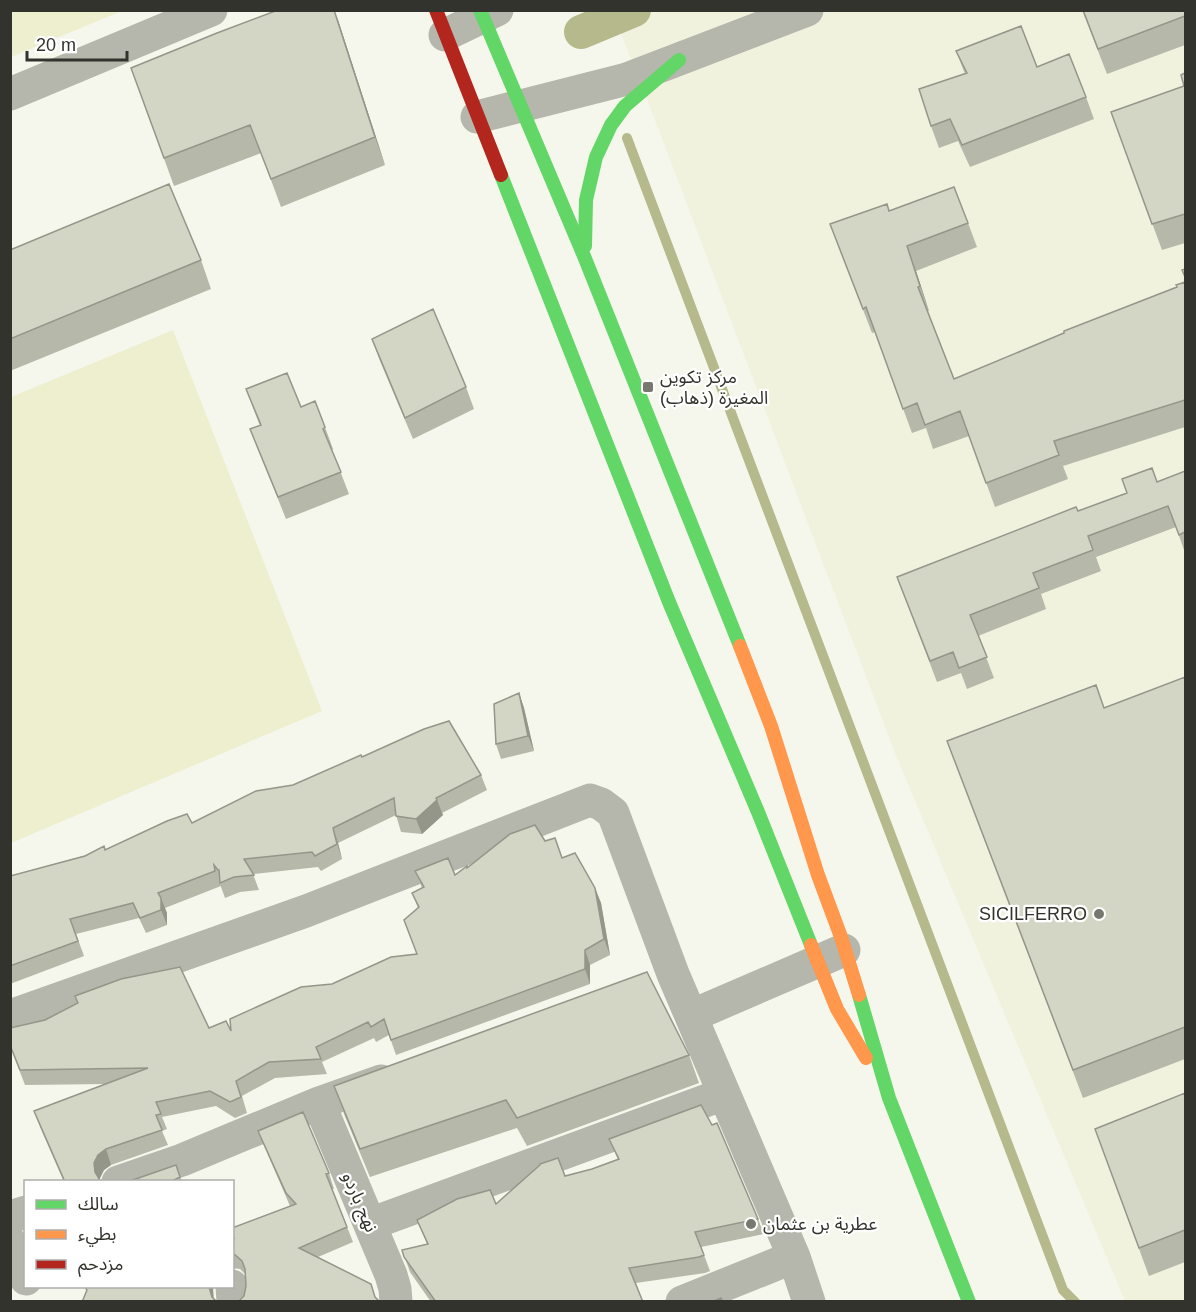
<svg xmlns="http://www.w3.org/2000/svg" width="1196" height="1312" font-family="Helvetica,'Noto Sans Arabic',sans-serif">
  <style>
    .built { fill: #f0f2de }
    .green { fill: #edefcf }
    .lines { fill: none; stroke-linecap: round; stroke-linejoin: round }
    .stream { stroke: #b6b98b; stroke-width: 10 }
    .canal { stroke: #b6b98b; stroke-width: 34 }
    .street { stroke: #b5b6ac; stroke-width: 33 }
    .fast { stroke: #63d668; stroke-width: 14 }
    .slow { stroke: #ff974d; stroke-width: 14 }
    .jam { stroke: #b3261e; stroke-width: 14 }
    .wall { fill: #b6b8a9 }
    .shaded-wall { fill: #94968a }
    .building { fill: #d4d6c5; stroke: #94968a; stroke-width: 1.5 }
    .poi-dot { fill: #77786f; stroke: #fff; stroke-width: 2 }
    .labels { text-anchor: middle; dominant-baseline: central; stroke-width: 4.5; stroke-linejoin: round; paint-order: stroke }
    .poi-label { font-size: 18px; fill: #32332c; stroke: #fff; text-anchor: start }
    .street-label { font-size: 18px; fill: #32332c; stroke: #fff }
  </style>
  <rect width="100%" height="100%" fill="#f6f7ec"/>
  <!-- built -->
  <path class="built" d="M 612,11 L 1185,11 L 1185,1301 L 1125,1301 L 895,753 L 653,115 Z"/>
  <!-- green -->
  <path class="green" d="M 11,10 L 122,10 L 122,11 L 11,57 Z
    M 173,330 L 322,711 L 11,843 L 11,397 Z"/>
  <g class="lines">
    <!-- stream -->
    <path class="stream" d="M 627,138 L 1063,1290 L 1075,1302"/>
    <!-- canal -->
    <path class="canal" d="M 581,32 L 634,10"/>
    <!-- street -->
    <path class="street" d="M 445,35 L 497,10
      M 10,94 L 211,10
      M 477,117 L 627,79 L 807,10
      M 10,1016 L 306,911 L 590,800 L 601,804 L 613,813 L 673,974 L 794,1257 L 809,1302
      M 691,1016 L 844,950
      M 319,1103 L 391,1275 L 395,1289 L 396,1302
      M 118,1182 L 182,1160 L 319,1103 L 381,1081
      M 10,1217 L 26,1212
      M 370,1224 L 724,1094
      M 10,1242 L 26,1279
      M 232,1286 L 233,1302
      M 682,1302 L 794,1257"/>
    <!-- fast -->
    <path class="fast" d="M 480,10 L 584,256 L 740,646
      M 501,175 L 669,602 L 758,812 L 811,945
      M 585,246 L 586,200 L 596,157 L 611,125 L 625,106 L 679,60
      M 859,995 L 889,1098 L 969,1302"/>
    <!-- slow -->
    <path class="slow" d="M 740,646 L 771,726 L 818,875 L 841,937 L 859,995
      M 811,945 L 837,1009 L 866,1058"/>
    <!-- jam -->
    <path class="jam" d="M 436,10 L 501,175"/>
  </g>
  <!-- wall -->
  <path class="wall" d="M 1082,10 L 1185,10 L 1185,45 L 1107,74 Z
    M 338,20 L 385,165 L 281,207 L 261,153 L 174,186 L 131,68 Z
    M 956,51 L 1037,67 L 1086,97 L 1094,119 L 970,167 L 958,141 L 939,148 L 931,126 L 965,74 Z
    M 1185,73 L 1185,243 L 1162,250 L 1111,112 L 1184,86 Z
    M 889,211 L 968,223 L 977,247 L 916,271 L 929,311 L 927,311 L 954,379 L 1177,287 L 1185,282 L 1185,427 L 1063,466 L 1068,479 L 995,507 L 969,436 L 933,449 L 926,428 L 912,433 L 875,332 L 872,333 L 830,224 Z
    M 10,250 L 201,260 L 211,289 L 10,371 Z
    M 372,339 L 466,387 L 474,409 L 413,439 L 380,361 Z
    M 246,389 L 301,407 L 325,427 L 333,449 L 332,450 L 349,494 L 286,519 L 250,429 L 260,426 Z
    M 1185,471 L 1185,553 L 1176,527 L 1096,557 L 1101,571 L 1041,594 L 1046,609 L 978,636 L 994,678 L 967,689 L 961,673 L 937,682 L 897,577 L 1127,493 L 1122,479 L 1157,482 Z
    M 1185,677 L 1185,1059 L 1083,1098 L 947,741 L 1104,708 Z
    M 519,693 L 524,708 L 534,751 L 501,759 L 496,744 Z
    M 362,757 L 481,775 L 487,790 L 442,813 L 443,815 L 422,834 L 401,832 L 396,815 L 338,843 L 342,859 L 321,871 L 318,867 L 253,874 L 259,890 L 240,892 L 225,898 L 220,884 L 221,886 L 165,908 L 167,913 L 167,925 L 146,933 L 139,918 L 76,934 L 84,956 L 10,984 L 10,876 L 105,850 L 192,823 L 293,785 Z
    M 545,841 L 595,888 L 601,903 L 610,955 L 590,965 L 590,984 L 396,1055 L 389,1035 L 376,1042 L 374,1038 L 322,1062 L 327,1074 L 275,1078 L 242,1096 L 247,1113 L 235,1118 L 216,1106 L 162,1117 L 167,1129 L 162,1131 L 168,1145 L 111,1165 L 104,1170 L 100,1178 L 100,1180 L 101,1182 L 64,1182 L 40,1127 L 34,1111 L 105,1084 L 25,1085 L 10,1046 L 45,1020 L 209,1028 L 231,1031 L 332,984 L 417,954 L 404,920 L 418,908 L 412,893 L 422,888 L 415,871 L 455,875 L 467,868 Z
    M 689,1055 L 699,1083 L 527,1146 L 517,1128 L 370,1177 L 344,1114 L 334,1086 Z
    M 1185,1093 L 1185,1262 L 1149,1276 L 1095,1129 Z
    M 258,1131 L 329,1173 L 334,1189 L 332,1189 L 353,1242 L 318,1257 L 377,1299 L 244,1296 L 246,1286 L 245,1274 L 240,1269 L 232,1268 L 232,1228 L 290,1206 L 264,1146 Z
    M 609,1139 L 758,1219 L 764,1234 L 701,1247 L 710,1271 L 705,1273 L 636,1283 L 643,1302 L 431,1302 L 410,1272 L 402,1250 L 427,1244 L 417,1220 L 496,1204 L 565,1176 L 592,1169 L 618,1160 Z
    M 176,1165 L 182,1182 L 127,1182 Z"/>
  <!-- shaded-wall -->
  <path class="shaded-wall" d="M 334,10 L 338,20 L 385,165 L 375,137 Z
    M 907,246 L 916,271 L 929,311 L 920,286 Z
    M 519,693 L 524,708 L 534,751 L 528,736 Z
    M 437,800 L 443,815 L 422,834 L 416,819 Z
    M 333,828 L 338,843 L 342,859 L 337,844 Z
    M 595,888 L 601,903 L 610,955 L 604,939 Z
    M 161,898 L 167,913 L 167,925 L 161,910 Z
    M 585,950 L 590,965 L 590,984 L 585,969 Z
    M 106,1149 L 111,1165 L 104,1170 L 100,1178 L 100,1182 L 95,1172 L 94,1163 L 98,1155 Z
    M 209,1287 L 213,1287 L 214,1302 L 213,1302 Z"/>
  <!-- building -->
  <path class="building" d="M 278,10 L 334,10 L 375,137 L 271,179 L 250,125 L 164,158 L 131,68 L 217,33 Z
    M 1083,10 L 1185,10 L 1185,16 L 1098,49 Z
    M 1021,26 L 1037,67 L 1069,54 L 1086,97 L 962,145 L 950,119 L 931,126 L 919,89 L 967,73 L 956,51 Z
    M 1185,73 L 1185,214 L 1152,224 L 1111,112 L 1184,86 L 1181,75 Z
    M 169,184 L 201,260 L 10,339 L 10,250 Z
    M 954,187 L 968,223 L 907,246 L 920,286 L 918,287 L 954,379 L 1064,333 L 1064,331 L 1177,287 L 1176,285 L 1185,282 L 1185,400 L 1054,441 L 1059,455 L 986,483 L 960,411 L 925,425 L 917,403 L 903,409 L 866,307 L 863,309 L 830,224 L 887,204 L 889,211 Z
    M 1185,269 L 1185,277 L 1182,270 Z
    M 433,309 L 466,387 L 405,418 L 372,339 Z
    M 287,373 L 301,407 L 315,401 L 325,427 L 323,429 L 341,472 L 278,497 L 250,429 L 261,425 L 246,389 Z
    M 1152,468 L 1157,482 L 1185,471 L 1185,532 L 1179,535 L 1168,506 L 1088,536 L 1093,550 L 1033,573 L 1039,588 L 970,615 L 987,657 L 959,668 L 953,652 L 930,661 L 897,577 L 1076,507 L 1078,511 L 1127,493 L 1122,479 Z
    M 1185,677 L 1185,1027 L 1073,1070 L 947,741 L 1096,685 L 1104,708 Z
    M 519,693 L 528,736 L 496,744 L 494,704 Z
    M 449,721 L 481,775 L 436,798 L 437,800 L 416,819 L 396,816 L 394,798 L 333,828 L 337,844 L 315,856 L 312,852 L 244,859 L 254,875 L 234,877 L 220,883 L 219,870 L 218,870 L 214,865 L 215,871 L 158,893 L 161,898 L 161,910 L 140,918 L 133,903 L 70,919 L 78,941 L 10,966 L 10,876 L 85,856 L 104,846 L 105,850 L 167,821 L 187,814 L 192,823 L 256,791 L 293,785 L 361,755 L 362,757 L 424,729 Z
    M 535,825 L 545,841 L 555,838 L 562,858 L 575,853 L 595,888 L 604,939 L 585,950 L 585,969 L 391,1040 L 384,1019 L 371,1027 L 368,1022 L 316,1047 L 321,1059 L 269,1062 L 236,1081 L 241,1097 L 230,1102 L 210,1091 L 156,1102 L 161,1114 L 156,1115 L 162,1130 L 106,1149 L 98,1155 L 94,1163 L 95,1172 L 101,1182 L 65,1182 L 34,1111 L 148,1068 L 20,1070 L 10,1045 L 10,1028 L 45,1020 L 78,1003 L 75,996 L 121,979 L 180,967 L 209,1028 L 226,1021 L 231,1031 L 230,1019 L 301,987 L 332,984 L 391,957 L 417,954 L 404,920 L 419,907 L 412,893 L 424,887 L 415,871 L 448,858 L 455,875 L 467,866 L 467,868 L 510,834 Z
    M 647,972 L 689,1055 L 517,1118 L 506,1100 L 360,1149 L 334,1086 Z
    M 1185,1093 L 1185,1230 L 1139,1248 L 1095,1129 Z
    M 701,1105 L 712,1125 L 717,1123 L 758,1219 L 695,1232 L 704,1255 L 699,1257 L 629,1268 L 643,1302 L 436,1302 L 404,1257 L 402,1250 L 428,1244 L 417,1220 L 457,1199 L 490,1190 L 496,1204 L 540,1165 L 540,1164 L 558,1158 L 565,1176 L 592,1169 L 619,1159 L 609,1139 Z
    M 303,1112 L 329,1173 L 326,1174 L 347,1227 L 299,1248 L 371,1284 L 375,1297 L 380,1302 L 238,1302 L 244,1296 L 246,1286 L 245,1269 L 242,1261 L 234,1254 L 232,1253 L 232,1238 L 234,1238 L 232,1235 L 232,1228 L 296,1204 L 286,1193 L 258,1131 Z
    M 176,1165 L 180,1177 L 170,1182 L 127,1182 Z
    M 85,1287 L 209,1287 L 212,1297 L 217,1302 L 82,1302 L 87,1290 Z
    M 721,1298 L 723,1302 L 712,1302 Z"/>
  <!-- markers -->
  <g class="poi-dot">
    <rect x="642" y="381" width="12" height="12" rx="3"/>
    <circle cx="1099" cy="914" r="6"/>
    <circle cx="751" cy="1224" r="6"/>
  </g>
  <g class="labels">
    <!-- poi labels -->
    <g class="poi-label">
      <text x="660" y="377">مركز تكوين<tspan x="660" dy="21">المغيرة (ذهاب)</tspan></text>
      <text x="1087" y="914" text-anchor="end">SICILFERRO</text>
      <text x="763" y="1224">عطرية بن عثمان</text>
    </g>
    <!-- street labels -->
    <g class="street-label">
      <text transform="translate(360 1202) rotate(67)">نهج باردو</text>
    </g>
  </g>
  <!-- border -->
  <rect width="1196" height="1312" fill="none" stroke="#32332c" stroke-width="24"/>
  <!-- legend -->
  <rect x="24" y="1180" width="210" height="108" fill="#ffffff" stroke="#adadab" stroke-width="1.5"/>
  <rect x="36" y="1200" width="30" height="9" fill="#63d668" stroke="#adadab" stroke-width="1.5"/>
  <text x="78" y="1210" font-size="18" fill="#32332c">سالك</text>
  <rect x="36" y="1230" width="30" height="9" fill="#ff974d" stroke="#adadab" stroke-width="1.5"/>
  <text x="78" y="1240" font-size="18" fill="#32332c">بطيء</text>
  <rect x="36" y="1260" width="30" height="9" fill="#b3261e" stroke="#adadab" stroke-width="1.5"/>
  <text x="78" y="1270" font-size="18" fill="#32332c">مزدحم</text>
  <!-- scale -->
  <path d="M27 51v9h100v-9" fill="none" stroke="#32332c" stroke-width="3"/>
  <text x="36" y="51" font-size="18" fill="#32332c" stroke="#ffffff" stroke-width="4.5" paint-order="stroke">20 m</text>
</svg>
